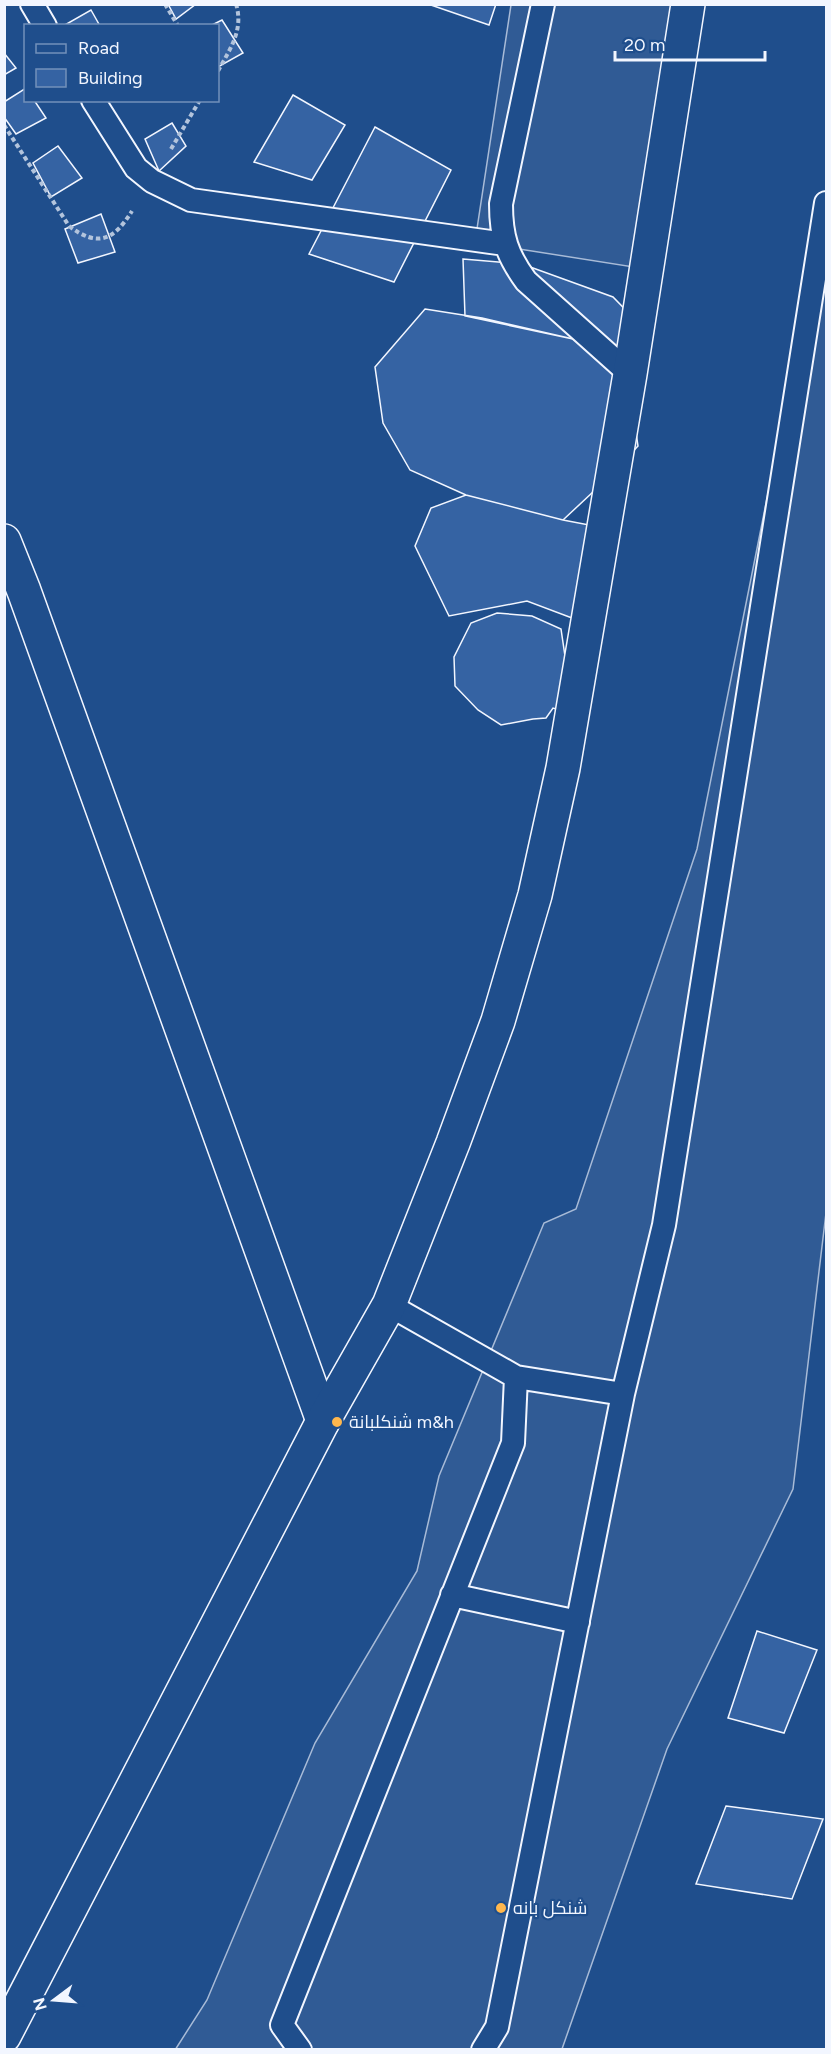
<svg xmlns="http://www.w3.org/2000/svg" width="831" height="2054" font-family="Figtree,Cairo,sans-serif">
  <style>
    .built { fill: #305b95; stroke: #a8bbd7; stroke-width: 1.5 }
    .building { fill: #3563a3; stroke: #f2f6ff; stroke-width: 1.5 }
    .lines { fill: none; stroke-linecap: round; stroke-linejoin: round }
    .service-casing { stroke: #f2f6ff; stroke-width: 26 }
    .minor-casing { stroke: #f2f6ff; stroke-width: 36 }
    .tertiary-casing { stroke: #f2f6ff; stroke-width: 36 }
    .path { stroke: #b3c4dc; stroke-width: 4; stroke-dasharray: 4.5 3; stroke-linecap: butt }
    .service { stroke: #1f4e8c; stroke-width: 22 }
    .minor { stroke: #1f4e8c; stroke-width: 33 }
    .tertiary { stroke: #1f4e8c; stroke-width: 33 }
    .poi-dot { fill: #ffb74d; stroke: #1f4e8c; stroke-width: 2 }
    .labels { text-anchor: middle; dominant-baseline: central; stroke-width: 4.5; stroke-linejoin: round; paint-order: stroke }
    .poi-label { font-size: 18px; fill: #f2f6ff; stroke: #1f4e8c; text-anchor: start }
  </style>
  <rect width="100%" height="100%" fill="#1f4e8c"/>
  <!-- built -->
  <path class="built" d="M 511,5 L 686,5 L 646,269 L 475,242 Z
    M 826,227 L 826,1213 L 793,1489 L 667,1749 L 562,2049 L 175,2050 L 207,2000 L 315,1743 L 417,1571 L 439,1476 L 544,1223 L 576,1209 L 697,849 L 792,373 Z"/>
  <!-- building -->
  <path class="building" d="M 168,4 L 196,4 L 176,19 Z
    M 428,4 L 496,4 L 489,25 Z
    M 91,10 L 100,26 L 63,26 Z
    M 222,20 L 243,53 L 218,67 L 218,26 L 210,26 Z
    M 4,53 L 16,68 L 4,75 Z
    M 26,88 L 26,100 L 34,100 L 46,118 L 16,134 L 4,117 L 4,102 Z
    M 293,95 L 345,125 L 312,180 L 254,162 Z
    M 172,123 L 186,146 L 159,171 L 145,139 Z
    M 375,127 L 451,170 L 394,282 L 309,254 Z
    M 58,146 L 82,178 L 51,197 L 33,163 Z
    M 101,214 L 115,252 L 78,263 L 65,229 Z
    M 463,259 L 522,264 L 613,297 L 648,333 L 607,364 L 573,339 L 465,316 Z
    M 425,309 L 482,318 L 573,339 L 628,379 L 638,446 L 609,477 L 563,520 L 466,495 L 410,470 L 383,423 L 375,367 Z
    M 466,495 L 563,520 L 605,528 L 572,618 L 527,601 L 449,616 L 415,546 L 431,508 Z
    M 497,613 L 532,616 L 561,629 L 565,656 L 572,677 L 563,711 L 553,708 L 546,718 L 533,719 L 501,725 L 478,710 L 455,686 L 454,657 L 471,623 Z
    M 757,1631 L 817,1650 L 784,1733 L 728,1718 Z
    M 726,1806 L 823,1819 L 792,1899 L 696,1884 Z"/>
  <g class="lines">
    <defs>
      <path id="service" d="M 32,4 L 45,26
        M 543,4 L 501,204 C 501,237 507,255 526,281 L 630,374
        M 93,100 L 136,168 L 152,181 L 191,200 L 505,244
        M 516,1377 L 623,1394
        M 452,1595 L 578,1622
        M 300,2050 L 282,2025 L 513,1443 L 516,1377 L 389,1305
        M 483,2050 L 497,2027 L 623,1394 L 664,1225 L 826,203"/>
      <path id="minor" d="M 4,541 L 24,591 L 323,1421"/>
      <path id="tertiary" d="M 4,2036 L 323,1421 L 389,1305 L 453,1143 L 498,1021 L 535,895 L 563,768 L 630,374 L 688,4"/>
    </defs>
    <!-- service casing -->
    <use href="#service" class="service-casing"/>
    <!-- minor casing -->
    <use href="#minor" class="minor-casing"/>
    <!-- tertiary casing -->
    <use href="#tertiary" class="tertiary-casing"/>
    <!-- path -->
    <path class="path" d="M 165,4 L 178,26
      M 218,71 C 230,49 244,30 236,4
      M 4,125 L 69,226 C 98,248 114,240 132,211
      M 171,149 L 200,100"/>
    <!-- service -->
    <use href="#service" class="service"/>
    <!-- minor -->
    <use href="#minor" class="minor"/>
    <!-- tertiary -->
    <use href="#tertiary" class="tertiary"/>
  </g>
  <!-- markers -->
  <g class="poi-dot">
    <circle cx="337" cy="1422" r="6"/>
    <circle cx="501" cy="1908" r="6"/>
  </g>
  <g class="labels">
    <!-- poi labels -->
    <g class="poi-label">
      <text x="349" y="1422">شنكلبانة m&amp;h</text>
      <text x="513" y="1908">شنكل بانه</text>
    </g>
  </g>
  <!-- border -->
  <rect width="831" height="2054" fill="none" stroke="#f2f6ff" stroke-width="12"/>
  <!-- legend -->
  <rect x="24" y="24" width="195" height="78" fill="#1f4e8c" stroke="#7391ba" stroke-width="1.5"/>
  <rect x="36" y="44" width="30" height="9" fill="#1f4e8c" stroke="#7391ba" stroke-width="1.5"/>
  <text x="78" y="54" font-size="18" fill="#f2f6ff">Road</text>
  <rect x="36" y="69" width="30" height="18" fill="#3563a3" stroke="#7391ba" stroke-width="1.5"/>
  <text x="78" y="84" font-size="18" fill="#f2f6ff">Building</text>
  <!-- north arrow -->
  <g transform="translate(54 2000) rotate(254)" stroke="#1f4e8c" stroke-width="4.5" paint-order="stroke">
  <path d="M0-4.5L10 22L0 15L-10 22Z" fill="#f2f6ff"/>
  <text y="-9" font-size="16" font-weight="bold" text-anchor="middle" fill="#f2f6ff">N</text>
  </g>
  <!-- scale -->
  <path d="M615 51v9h150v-9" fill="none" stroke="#f2f6ff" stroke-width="3"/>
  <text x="624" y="51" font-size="18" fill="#f2f6ff" stroke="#1f4e8c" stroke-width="4.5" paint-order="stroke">20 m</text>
</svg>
